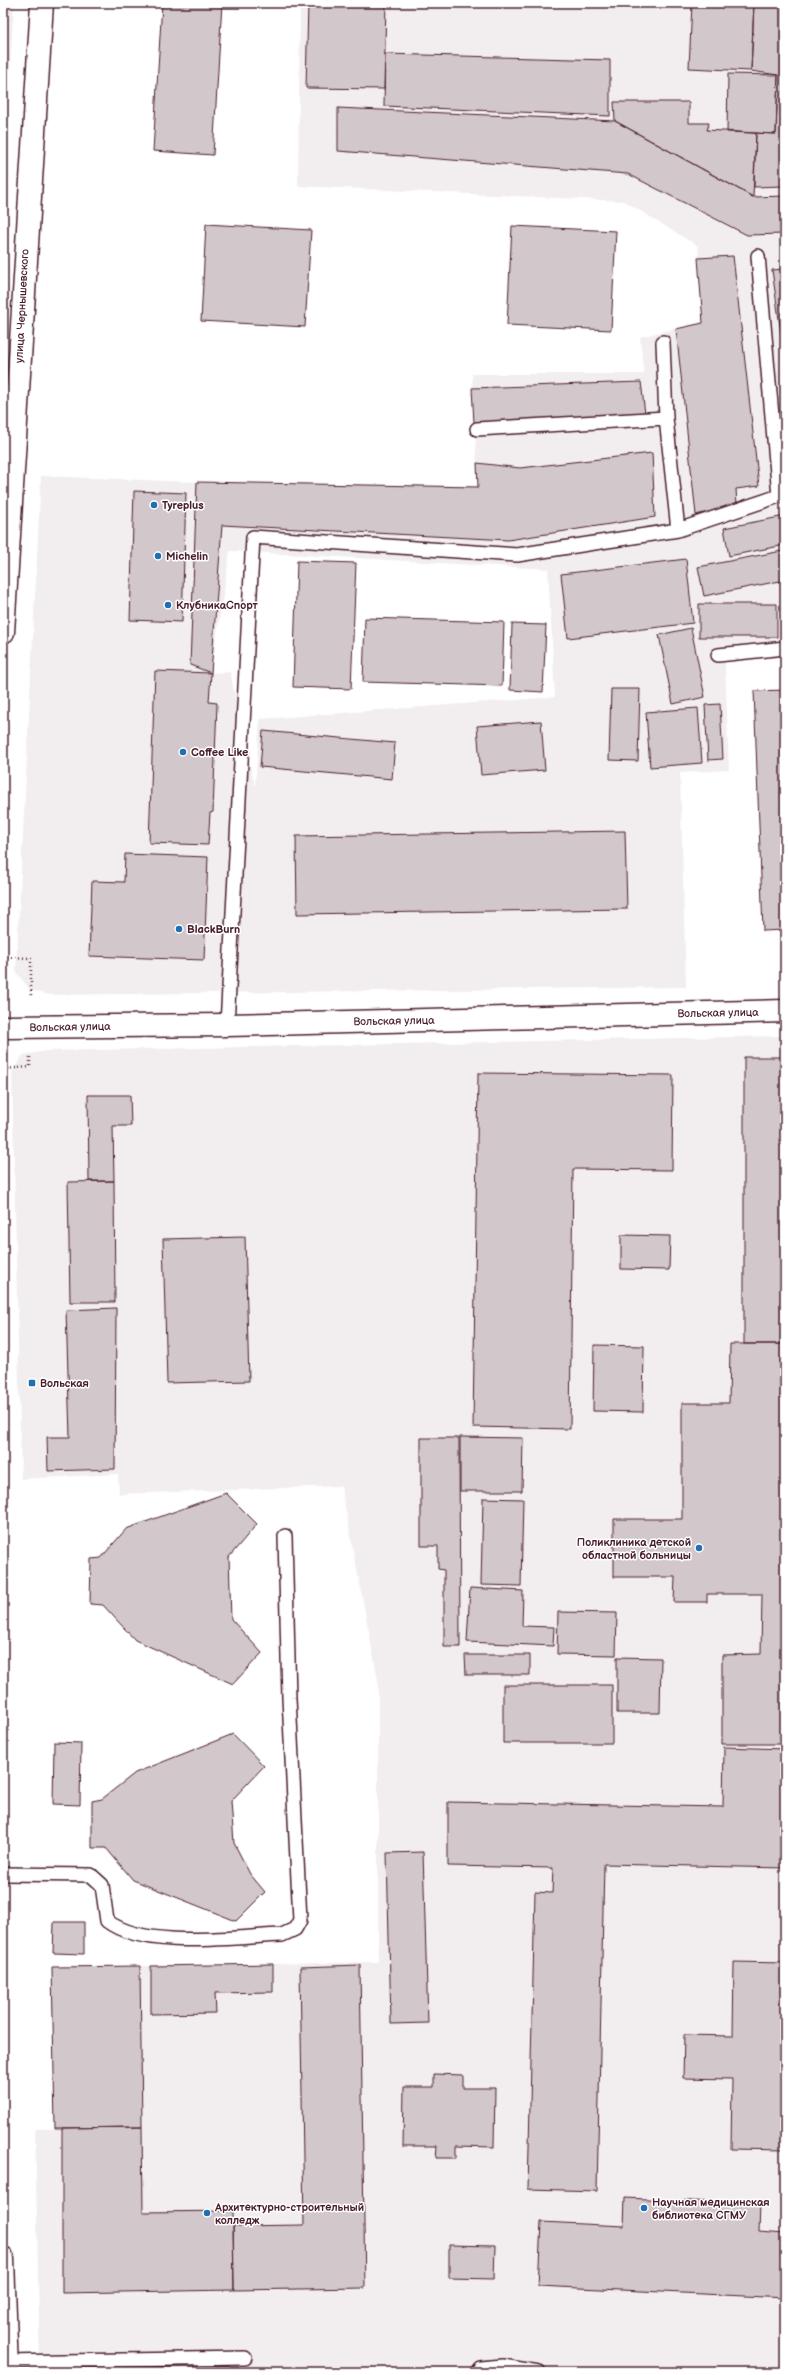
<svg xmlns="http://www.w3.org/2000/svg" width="788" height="2375" font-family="'Balsamiq Sans',sans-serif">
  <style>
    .built { fill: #f2eeef; fill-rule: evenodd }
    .building { fill: #d2c7cb; stroke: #4a1f2b }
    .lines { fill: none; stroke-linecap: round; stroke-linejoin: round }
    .lane-casing { stroke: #4a1f2b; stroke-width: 16 }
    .street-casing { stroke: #4a1f2b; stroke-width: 25 }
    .primary-casing { stroke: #4a1f2b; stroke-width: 25 }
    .path { stroke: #4a1f2b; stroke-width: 2.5; stroke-dasharray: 1 3; stroke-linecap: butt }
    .lane { stroke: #fff; stroke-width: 13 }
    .street { stroke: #fff; stroke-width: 22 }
    .primary { stroke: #fff; stroke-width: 22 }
    .poi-dot { fill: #1f6fb2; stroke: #fff; stroke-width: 1.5 }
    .labels { text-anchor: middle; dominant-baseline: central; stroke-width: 3; stroke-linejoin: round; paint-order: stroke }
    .street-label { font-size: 11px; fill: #4a1f2b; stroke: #fff }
    .poi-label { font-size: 11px; font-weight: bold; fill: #4a1f2b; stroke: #fff; text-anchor: start }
  </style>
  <rect width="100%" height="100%" fill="#fff"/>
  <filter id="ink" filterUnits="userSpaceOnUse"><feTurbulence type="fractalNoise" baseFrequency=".025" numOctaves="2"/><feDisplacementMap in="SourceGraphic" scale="8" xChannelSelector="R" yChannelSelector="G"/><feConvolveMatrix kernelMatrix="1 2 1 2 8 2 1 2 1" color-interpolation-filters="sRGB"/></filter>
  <g filter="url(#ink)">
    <!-- built -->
    <path class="built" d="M 3,3 L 14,3 L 3,183 Z
      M 300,3 L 785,3 L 785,650 L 725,660 L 729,770 L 680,773 L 686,987 L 49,995 L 30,990 L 16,972 L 41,476 L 197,482 L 478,486 L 472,374 L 644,374 L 640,337 L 703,322 L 698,246 L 624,201 L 298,186 ZM 230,551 L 548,569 L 555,697 L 260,719 L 255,787 L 230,672 L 211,673 Z
      M 785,1036 L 785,2372 L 40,2372 L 35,2129 L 142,2127 L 140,1966 L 378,1962 L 378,1680 L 341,1486 L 119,1494 L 118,1474 L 21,1479 L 12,1072 L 23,1055 L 46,1051 Z"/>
    <!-- building -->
    <path class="building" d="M 162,3 L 222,3 L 213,155 L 153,151 Z
      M 308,3 L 386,3 L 384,89 L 306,88 Z
      M 692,3 L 754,3 L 751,71 L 689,68 Z
      M 754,3 L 785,3 L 785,186 L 754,187 L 756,133 L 776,134 L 778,75 L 751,71 Z
      M 385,54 L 610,60 L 610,116 L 384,106 Z
      M 728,74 L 778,75 L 776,134 L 727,132 Z
      M 614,102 L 689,102 L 689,123 L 709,123 L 707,130 L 756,133 L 753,197 L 615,121 Z
      M 338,108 L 615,121 L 753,197 L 785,196 L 785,234 L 747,235 L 628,174 L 338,151 Z
      M 206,224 L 311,230 L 305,327 L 201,321 Z
      M 512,226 L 616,231 L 611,330 L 507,325 Z
      M 733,256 L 759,486 L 736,489 L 737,505 L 696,515 L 676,329 L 703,323 L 698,258 Z
      M 785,269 L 785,362 L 772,270 Z
      M 641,382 L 645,414 L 474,423 L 472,388 Z
      M 652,453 L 655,517 L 508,540 L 222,525 L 211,673 L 190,665 L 197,482 L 478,487 L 477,463 L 520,468 Z
      M 134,491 L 186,493 L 182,622 L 130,620 Z
      M 785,516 L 785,545 L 729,556 L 724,528 Z
      M 782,551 L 785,580 L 704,596 L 698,567 Z
      M 686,559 L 693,623 L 568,638 L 561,574 Z
      M 297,561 L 356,563 L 351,689 L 293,687 Z
      M 699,604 L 777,604 L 777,637 L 699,637 Z
      M 365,618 L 504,622 L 502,686 L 363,682 Z
      M 512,624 L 546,625 L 543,692 L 510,690 Z
      M 691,628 L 705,697 L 673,704 L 659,635 Z
      M 155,671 L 211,673 L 209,702 L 217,703 L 213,812 L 210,813 L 208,845 L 149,843 Z
      M 611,689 L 640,689 L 638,761 L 609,760 Z
      M 785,690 L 785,930 L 763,931 L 754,691 Z
      M 720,704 L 723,759 L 708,760 L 705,705 Z
      M 698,708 L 702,763 L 650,767 L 646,712 Z
      M 541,721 L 545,770 L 481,775 L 477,726 Z
      M 263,731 L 395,743 L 392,779 L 260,767 Z
      M 625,831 L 627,909 L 297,914 L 296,836 Z
      M 125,854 L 208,857 L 204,960 L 89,956 L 92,881 L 124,882 Z
      M 744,1057 L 785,1057 L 785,1344 L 744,1344 Z
      M 478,1073 L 673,1075 L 672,1170 L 573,1169 L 570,1429 L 473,1427 Z
      M 88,1095 L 130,1095 L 131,1126 L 113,1126 L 114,1181 L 89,1181 Z
      M 114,1181 L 115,1302 L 70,1302 L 68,1182 Z
      M 621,1235 L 670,1236 L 669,1270 L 621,1269 Z
      M 245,1237 L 249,1381 L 167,1383 L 163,1239 Z
      M 116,1308 L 115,1469 L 48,1471 L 47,1437 L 70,1437 L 66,1310 Z
      M 730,1344 L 785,1344 L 785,1744 L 722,1744 L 722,1655 L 761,1654 L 762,1594 L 707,1594 L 707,1602 L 674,1602 L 675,1577 L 614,1577 L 614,1519 L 682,1519 L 682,1403 L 729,1403 Z
      M 594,1345 L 644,1346 L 643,1412 L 593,1411 Z
      M 460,1437 L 523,1438 L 522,1491 L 460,1491 Z
      M 421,1438 L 459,1438 L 460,1647 L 444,1647 L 444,1570 L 438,1569 L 438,1546 L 421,1546 Z
      M 226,1493 L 257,1524 L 229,1557 L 231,1619 L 262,1653 L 233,1684 L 135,1640 L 103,1605 L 90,1604 L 91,1559 L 101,1558 L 126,1529 Z
      M 483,1498 L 523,1499 L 521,1586 L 481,1585 Z
      M 470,1588 L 523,1591 L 522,1626 L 554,1627 L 553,1646 L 467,1642 Z
      M 558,1612 L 617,1613 L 616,1655 L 557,1654 Z
      M 465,1655 L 530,1655 L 530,1675 L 466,1675 Z
      M 617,1657 L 661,1658 L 660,1713 L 617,1713 Z
      M 503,1685 L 612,1685 L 612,1743 L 503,1743 Z
      M 233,1734 L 264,1766 L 231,1801 L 234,1843 L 250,1874 L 265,1892 L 236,1921 L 133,1880 L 106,1848 L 92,1848 L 92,1801 L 102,1799 L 135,1773 Z
      M 54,1742 L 81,1743 L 80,1805 L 53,1804 Z
      M 724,1747 L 785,1749 L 785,1868 L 604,1864 L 597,2191 L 528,2189 L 535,1892 L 552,1893 L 553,1868 L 448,1866 L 448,1802 L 723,1807 Z
      M 423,1852 L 428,2023 L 391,2024 L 387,1853 Z
      M 54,1922 L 84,1922 L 84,1954 L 53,1953 Z
      M 734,1962 L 785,1963 L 785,2150 L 731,2149 L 732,2079 L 683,2078 L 684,2035 L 733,2036 Z
      M 273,1964 L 273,1992 L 215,1993 L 216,2013 L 151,2014 L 151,1966 Z
      M 360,1965 L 365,2288 L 234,2290 L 233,2226 L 304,2225 L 300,1967 Z
      M 140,1966 L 142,2127 L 55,2128 L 52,1967 Z
      M 434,2074 L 463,2075 L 463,2088 L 495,2088 L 494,2147 L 456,2146 L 456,2158 L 436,2158 L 437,2146 L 403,2146 L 404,2087 L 434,2087 Z
      M 142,2127 L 143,2212 L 233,2211 L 234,2290 L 62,2293 L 62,2128 Z
      M 625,2198 L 760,2204 L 759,2232 L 785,2234 L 785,2298 L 538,2286 L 541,2222 L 624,2226 Z
      M 449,2245 L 495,2246 L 494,2279 L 449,2278 Z"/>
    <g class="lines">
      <defs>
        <path id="lane" d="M 477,429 L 666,418
          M 678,530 L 779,496 L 758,256
          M 718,655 L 785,648
          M 227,1025 L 253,537 L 517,555 L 678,530 L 666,418 L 663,342
          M 3,1874 L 91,1875 L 102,1885 L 107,1921 C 145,1950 235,1937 282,1935 L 295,1929 L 300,1920 L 289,1698 L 285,1536
          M 3,2362 L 245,2358
          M 477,2372 L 480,2368 L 503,2366 L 539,2372"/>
        <path id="street" d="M 3,1027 L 227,1025 L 785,1011"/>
        <path id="primary" d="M 3,632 L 42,3
          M 3,2259 L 7,2372"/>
      </defs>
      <!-- lane casing -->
      <use href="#lane" class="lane-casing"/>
      <!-- street casing -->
      <use href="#street" class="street-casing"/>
      <!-- primary casing -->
      <use href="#primary" class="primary-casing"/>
      <!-- path -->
      <path class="path" d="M 3,957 L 31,958 L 31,998
        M 3,1069 L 30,1067 L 30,1055"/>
      <!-- lane -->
      <use href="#lane" class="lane"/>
      <!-- street -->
      <use href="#street" class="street"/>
      <!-- primary -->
      <use href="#primary" class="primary"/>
    </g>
  </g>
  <!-- markers -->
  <g class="poi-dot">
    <circle cx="154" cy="505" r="4"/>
    <circle cx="158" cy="556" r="4"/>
    <circle cx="168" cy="605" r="4"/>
    <circle cx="183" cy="752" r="4"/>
    <circle cx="179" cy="929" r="4"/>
    <rect x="28" y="1379" width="8" height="8" rx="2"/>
    <circle cx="699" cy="1548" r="4"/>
    <circle cx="644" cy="2208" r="4"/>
    <circle cx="207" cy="2213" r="4"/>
  </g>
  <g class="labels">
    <!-- street labels -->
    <g class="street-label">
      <text transform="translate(22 306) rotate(-87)">улица Чернышевского</text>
      <text transform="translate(718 1013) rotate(-1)">Вольская улица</text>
      <text transform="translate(394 1021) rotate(-1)">Вольская улица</text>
      <text transform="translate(70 1027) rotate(-1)">Вольская улица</text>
    </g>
    <!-- poi labels -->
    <g class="poi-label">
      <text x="162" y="505">Tyreplus</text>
      <text x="166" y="556">Michelin</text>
      <text x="176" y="605">КлубникаСпорт</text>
      <text x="191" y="752">Coffee Like</text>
      <text x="187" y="929">BlackBurn</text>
      <text x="40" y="1383">Вольская</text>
      <text x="691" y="1542" text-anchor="end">Поликлиника детской<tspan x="691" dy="13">областной больницы</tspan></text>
      <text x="652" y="2202">Научная медицинская<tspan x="652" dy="13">библиотека СГМУ</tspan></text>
      <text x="215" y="2207">Архитектурно-строительный<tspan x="215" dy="13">колледж</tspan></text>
    </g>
  </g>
  <!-- margin -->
  <rect width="788" height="2375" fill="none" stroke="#fff" stroke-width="16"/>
  <rect x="8" y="8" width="772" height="2359" fill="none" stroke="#4a1f2b" stroke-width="1.5" filter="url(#ink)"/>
</svg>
